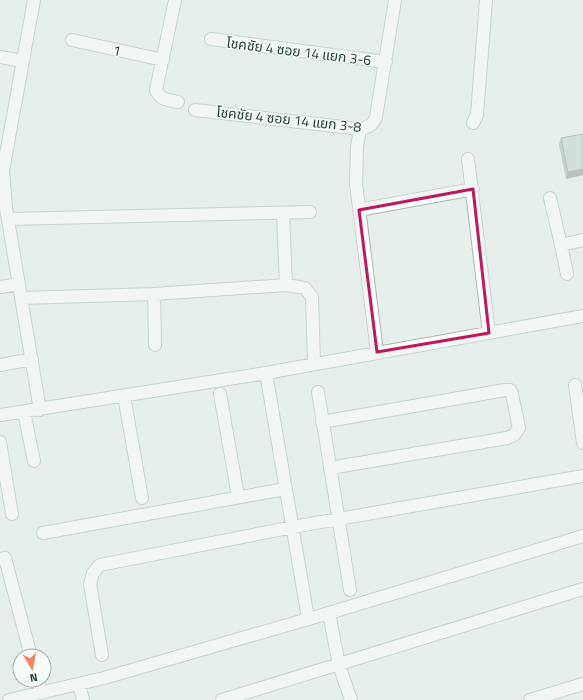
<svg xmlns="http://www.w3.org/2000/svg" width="583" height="700" font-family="'Titillium Web','Noto Sans Thai',sans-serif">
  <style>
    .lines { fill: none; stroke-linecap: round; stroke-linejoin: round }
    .minor-casing { stroke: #a8b8b2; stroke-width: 14 }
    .minor { stroke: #fff; stroke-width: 12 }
    .wall { fill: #a1aea9 }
    .shaded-wall { fill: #838d89 }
    .building { fill: #bbcac4; stroke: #838d89 }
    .marked { fill: none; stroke: #c2185b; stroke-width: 3; stroke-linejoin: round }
    .labels { text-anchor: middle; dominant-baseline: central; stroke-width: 3; stroke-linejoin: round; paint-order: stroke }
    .street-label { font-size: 14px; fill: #24423a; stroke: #f7fbf9 }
  </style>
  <rect width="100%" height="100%" fill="#e6efeb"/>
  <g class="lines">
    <defs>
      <path id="minor" d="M 34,0 L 3,171 L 6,208 L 40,410
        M 175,0 L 156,90 C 160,100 168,100 178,102
        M 211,39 L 386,62
        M 72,40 L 163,60
        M 0,57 L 23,61
        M 195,110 L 360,129 C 369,127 373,125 376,117 L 395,0
        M 473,123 L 477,115 L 486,0
        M 360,129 L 357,147 L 356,184 L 377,352
        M 468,159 L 489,333
        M 550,198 L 561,245
        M 359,210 L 473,189
        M 283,213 L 286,285
        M 8,219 L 310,212
        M 567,274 L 561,245 L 583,240
        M 0,287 L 19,284
        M 154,294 L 155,345
        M 22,298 L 154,294 L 286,285 L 305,288 L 312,297 L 314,363
        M 0,365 L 32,359
        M 266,373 L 308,618
        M 575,385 L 583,443
        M 318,392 L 350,590
        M 220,394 L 238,496
        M 124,396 L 142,498
        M 24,412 L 34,461
        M 0,415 L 266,373 L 583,316
        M 322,422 L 505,390 L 510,390 L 512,394 L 519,428 L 514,435 L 507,438 L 330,468
        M 0,442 L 12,514
        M 43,533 L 285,489
        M 0,559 L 5,558 L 31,656
        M 329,613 L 339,665 L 351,700
        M 102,655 L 90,584 L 93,573 L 100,565 L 293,527 L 583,476
        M 38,680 L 41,693
        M 79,684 L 83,700
        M 9,700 L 104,678 L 329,613 L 583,536
        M 222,700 L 583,589
        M 530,700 L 583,684"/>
    </defs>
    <!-- minor casing -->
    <use href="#minor" class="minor-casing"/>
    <!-- minor -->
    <use href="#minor" class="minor"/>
  </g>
  <!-- wall -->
  <path class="wall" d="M 583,134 L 583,175 L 566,179 L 559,145 L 561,138 Z"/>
  <!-- shaded-wall -->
  <path class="shaded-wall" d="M 583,169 L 583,175 L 566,179 L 568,172 Z"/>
  <!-- building -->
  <path class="building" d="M 583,134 L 583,169 L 568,172 L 561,138 Z"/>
  <!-- marked area -->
  <path d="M0 0H583V700H0ZM 473,189 L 489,333 L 377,352 L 359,210 Z" fill="#e6efeb" fill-opacity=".55" fill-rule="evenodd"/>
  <path class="marked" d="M 473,189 L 489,333 L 377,352 L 359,210 Z"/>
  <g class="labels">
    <!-- street labels -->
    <g class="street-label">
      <text transform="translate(117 50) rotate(13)">1</text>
      <text transform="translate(299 51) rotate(7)">โชคชัย 4 ซอย 14 แยก 3-6</text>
      <text transform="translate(289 119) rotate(6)">โชคชัย 4 ซอย 14 แยก 3-8</text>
    </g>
  </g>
  <!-- north arrow -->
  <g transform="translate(32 668) rotate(170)"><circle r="19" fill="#f7fbf9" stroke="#a3b1ad"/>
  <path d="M0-3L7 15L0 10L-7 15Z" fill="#f4845f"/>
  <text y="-6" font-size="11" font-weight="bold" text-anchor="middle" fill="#24423a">N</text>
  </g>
</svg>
